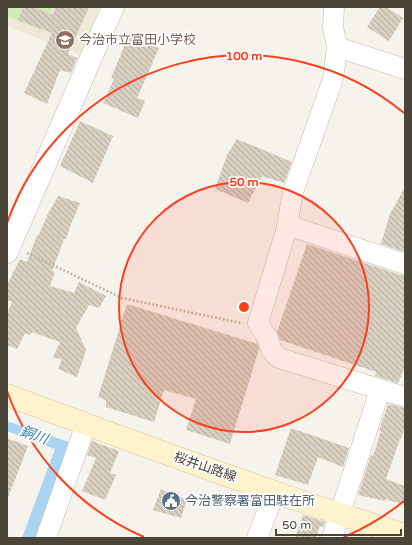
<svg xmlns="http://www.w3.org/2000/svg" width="412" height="545" font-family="'Varela Round','Noto Sans JP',sans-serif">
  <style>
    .education { fill: #efe8d6 }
    .green { fill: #d2eab5 }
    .water { fill: #a9d4f2 }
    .building { fill: url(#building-back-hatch) }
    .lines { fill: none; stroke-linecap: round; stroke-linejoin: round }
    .minor-casing { stroke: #c2bbae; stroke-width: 21 }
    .tertiary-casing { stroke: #c2bbae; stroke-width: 23 }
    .secondary-casing { stroke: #d6c79b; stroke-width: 23 }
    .path { stroke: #c4b79f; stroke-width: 2.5; stroke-dasharray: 2 2; stroke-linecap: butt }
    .minor { stroke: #fff; stroke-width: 20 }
    .tertiary { stroke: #fff; stroke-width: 22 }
    .secondary { stroke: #fff3cd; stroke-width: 22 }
    .ring { fill: none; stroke: #fc3f1d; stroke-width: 2 }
    .labels { text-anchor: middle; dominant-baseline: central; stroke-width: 3.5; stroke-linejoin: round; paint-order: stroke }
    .education-label { font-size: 13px; fill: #785e54; stroke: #fff; text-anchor: start }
    .street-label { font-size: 13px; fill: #4b4439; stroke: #fff }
    .service-label { font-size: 13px; fill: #4e5e75; stroke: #fff; text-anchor: start }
    .water-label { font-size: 14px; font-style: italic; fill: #2e7ab2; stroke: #fff }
    .centre { fill: #fc3f1d; stroke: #fff; stroke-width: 2 }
    .ring-label { font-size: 12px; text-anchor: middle; font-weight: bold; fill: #fc3f1d; stroke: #fff; stroke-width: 3.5; stroke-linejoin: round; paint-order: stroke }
  </style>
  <defs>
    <pattern id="building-back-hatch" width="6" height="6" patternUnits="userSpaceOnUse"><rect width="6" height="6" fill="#d8cfc1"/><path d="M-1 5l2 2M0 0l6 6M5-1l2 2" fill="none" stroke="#b1aa9e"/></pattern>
  </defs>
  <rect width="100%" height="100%" fill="#f6f3ec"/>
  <!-- education -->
  <path class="education" d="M 7,7 L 99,7 L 81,55 L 7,26 Z"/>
  <!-- green -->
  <path class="green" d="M 7,7 L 53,7 L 42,31 L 7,16 Z"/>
  <!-- water -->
  <path class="water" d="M 7,421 L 72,443 L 37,538 L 22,538 L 55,449 L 7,431 Z"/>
  <!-- building -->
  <path class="building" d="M 23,7 L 32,7 L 52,15 L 56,7 L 89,7 L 68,54 L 77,58 L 71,73 L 60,70 L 47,104 L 24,93 L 52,33 L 18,20 Z
    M 380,7 L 386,7 L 403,18 L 389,41 L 367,27 Z
    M 129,35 L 159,48 L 137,98 L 145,101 L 138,118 L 103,103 L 114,79 L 111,78 Z
    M 80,121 L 113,136 L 93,183 L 60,166 Z
    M 237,139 L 292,162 L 284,183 L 262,176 L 248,203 L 215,189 L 227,155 Z
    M 405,187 L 405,252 L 381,244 L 390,214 Z
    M 58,196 L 80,203 L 71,224 L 66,239 L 64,239 L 52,271 L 55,272 L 50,286 L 74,293 L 79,282 L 106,296 L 99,308 L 89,305 L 76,328 L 86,350 L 77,377 L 58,369 L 62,359 L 53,358 L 60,342 L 32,332 L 30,335 L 25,333 L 17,349 L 7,345 L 7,314 L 12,302 L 7,300 L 7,285 L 20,259 L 27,262 L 37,235 L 38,236 L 48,214 Z
    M 307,244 L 401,275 L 405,275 L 405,366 L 398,383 L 375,376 L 376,372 L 280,340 L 277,332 Z
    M 127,304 L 258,344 L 259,349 L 230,444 L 186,430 L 196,399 L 164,390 L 154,422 L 106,407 L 106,400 L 98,397 Z
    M 388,404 L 405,408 L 405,426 L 401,439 L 400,439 L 386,479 L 405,486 L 405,505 L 385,499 L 385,501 L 358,495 L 371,455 L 373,456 L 381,431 L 379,431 Z
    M 291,428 L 349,448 L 343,467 L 318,457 L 308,485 L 275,475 Z
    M 7,438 L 28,446 L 8,498 L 7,498 Z
    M 92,441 L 119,451 L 110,473 L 116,475 L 105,500 L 82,491 L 96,458 L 87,455 Z
    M 161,489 L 187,500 L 181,518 L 153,510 Z
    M 303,515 L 325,522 L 323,527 L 320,526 L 316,538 L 295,538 Z"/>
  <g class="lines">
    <defs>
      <path id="minor" d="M 334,7 L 333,27 L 337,47 L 333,79 L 293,192 L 286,231 L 258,323 L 268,339 L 272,351 L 279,358 L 405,397
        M 337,47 L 405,69
        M 287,225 L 405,264
        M 46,538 L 86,424
        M 257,538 L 275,492
        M 332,538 L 380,390"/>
      <path id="tertiary" d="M 7,252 L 113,7"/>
      <path id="secondary" d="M 7,395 C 139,444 271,493 405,535"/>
    </defs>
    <!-- minor casing -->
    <use href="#minor" class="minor-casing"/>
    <!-- tertiary casing -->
    <use href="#tertiary" class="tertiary-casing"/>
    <!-- secondary casing -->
    <use href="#secondary" class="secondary-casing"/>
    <!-- path -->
    <path class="path" d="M 27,253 L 122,298 L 241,323"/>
    <!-- minor -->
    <use href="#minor" class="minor"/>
    <!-- tertiary -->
    <use href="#tertiary" class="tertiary"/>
    <!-- secondary -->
    <use href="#secondary" class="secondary"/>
  </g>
  <!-- distance rings -->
  <circle cx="244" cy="307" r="125" fill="#fc3f1d" fill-opacity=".12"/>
  <g class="ring">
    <circle cx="244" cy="307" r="125"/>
    <path d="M404 501A251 251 0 0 1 344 537M144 537A251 251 0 0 1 7 391M7 223A251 251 0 0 1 404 113"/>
  </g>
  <!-- icons -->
  <defs>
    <symbol id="school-disc" viewBox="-11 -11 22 22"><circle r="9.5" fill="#8d6e63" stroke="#fff"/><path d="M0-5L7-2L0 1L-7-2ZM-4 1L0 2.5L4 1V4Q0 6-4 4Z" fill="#fff"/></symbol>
    <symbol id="civic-disc" viewBox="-11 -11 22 22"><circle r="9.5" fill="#5c6f8a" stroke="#fff"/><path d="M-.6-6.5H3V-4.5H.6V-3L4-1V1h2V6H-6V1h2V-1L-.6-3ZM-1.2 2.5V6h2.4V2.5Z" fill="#fff"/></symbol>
  </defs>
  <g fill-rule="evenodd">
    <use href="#school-disc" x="54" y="29" width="22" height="22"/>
    <use href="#civic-disc" x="160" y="490" width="22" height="22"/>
  </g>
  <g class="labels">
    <!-- education labels -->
    <g class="education-label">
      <text x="79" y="40">今治市立富田小学校</text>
    </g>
    <!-- street labels -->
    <g class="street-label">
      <text transform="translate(205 467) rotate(19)">桜井山路線</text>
    </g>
    <!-- service labels -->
    <g class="service-label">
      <text x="185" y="501">今治警察署富田駐在所</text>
    </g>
    <!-- water labels -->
    <g class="water-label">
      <text transform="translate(34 435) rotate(20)">銅川</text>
    </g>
  </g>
  <circle cx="244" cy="307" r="6" class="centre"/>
  <g class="ring-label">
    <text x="244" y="60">100 m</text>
    <text x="244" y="186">50 m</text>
  </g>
  <!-- border -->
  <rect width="412" height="545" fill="none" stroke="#4b4439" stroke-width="16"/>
  <!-- scale -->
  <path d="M276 529v6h125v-6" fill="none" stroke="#4b4439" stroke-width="2"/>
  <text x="282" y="529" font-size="12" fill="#4b4439" stroke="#ffffff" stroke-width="3" paint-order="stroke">50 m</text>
</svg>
